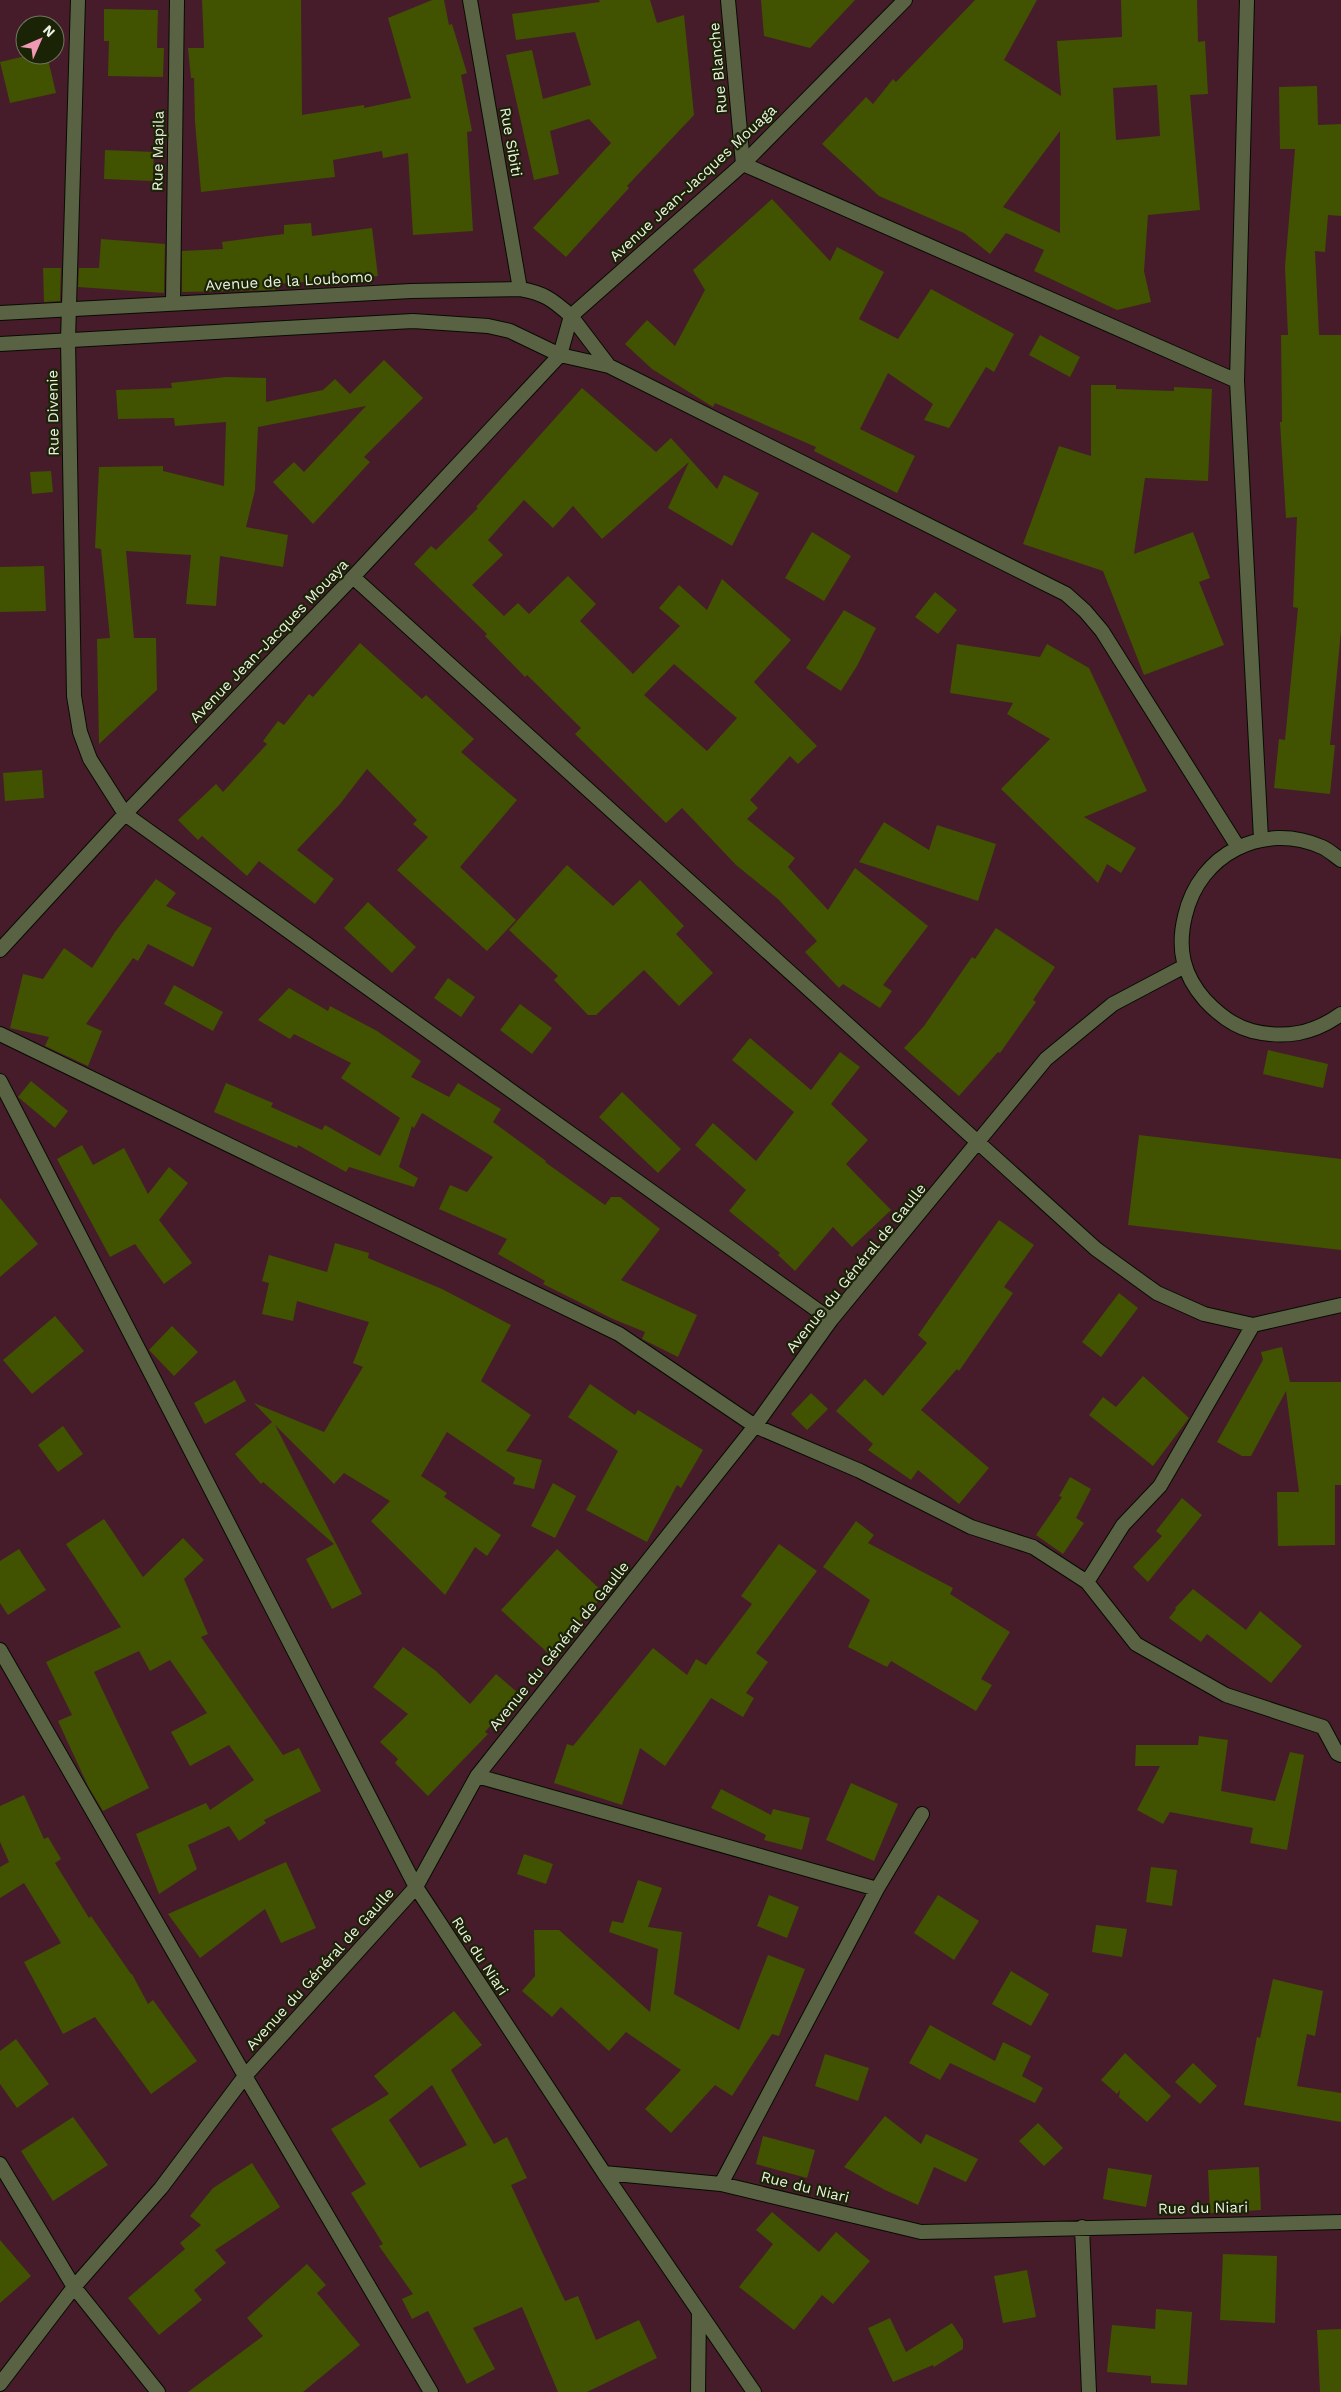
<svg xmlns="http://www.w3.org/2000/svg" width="1341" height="2392" font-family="'Work Sans',sans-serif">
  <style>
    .green { fill: #461c2b; fill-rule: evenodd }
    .building { fill: #415200; fill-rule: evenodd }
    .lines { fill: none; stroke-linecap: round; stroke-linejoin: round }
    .minor-casing { stroke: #060c00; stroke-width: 16 }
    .tertiary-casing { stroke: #060c00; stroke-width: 16 }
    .minor { stroke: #596344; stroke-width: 14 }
    .tertiary { stroke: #596344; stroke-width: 14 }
    .labels { text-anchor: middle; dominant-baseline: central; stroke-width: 4.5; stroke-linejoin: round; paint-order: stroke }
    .street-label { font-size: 15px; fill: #ebf1e0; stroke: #1b2306 }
  </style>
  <rect width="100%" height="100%" fill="#1b2306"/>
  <!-- green -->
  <path class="green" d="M 0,0 L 1341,0 L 1341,2392 L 0,2392 ZM 25,25 L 55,25 L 55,55 L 25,55 Z"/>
  <!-- building -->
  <path class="building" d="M 202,0 L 301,0 L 302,115 L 364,105 L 364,108 L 411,98 L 388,18 L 432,0 L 444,0 L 449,25 L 452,24 L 467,73 L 461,75 L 472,131 L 467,132 L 473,231 L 413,235 L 408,153 L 383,158 L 382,151 L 333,160 L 335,177 L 201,192 L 195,122 L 194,78 L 191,78 L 188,48 L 204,48 Z
    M 599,0 L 650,0 L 657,23 L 684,15 L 694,115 L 627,186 L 629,188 L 566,257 L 533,228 L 611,143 L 589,119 L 550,131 L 559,174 L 534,180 L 506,55 L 532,50 L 543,99 L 591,85 L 575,32 L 516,40 L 512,14 L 600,2 Z
    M 761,0 L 855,0 L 810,48 L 764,36 Z
    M 975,0 L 1037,0 L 1004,60 L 1061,96 L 1057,41 L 1122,37 L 1121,0 L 1197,0 L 1198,42 L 1205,41 L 1208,94 L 1190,95 L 1200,210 L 1148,215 L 1144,271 L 1151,302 L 1117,310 L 1034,271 L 1044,250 L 1006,233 L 990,254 L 964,233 L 879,196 L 822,144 L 866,97 L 873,104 L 893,79 L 896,82 ZM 1157,85 L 1160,136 L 1116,140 L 1113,88 ZM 1060,131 L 1060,233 L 1003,207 Z
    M 104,9 L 158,10 L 157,48 L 164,48 L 163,77 L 108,76 L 109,41 L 104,41 Z
    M 30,55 L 47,55 L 56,93 L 10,103 L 0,62 Z
    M 1317,86 L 1318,125 L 1341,124 L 1341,216 L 1328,215 L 1325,252 L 1315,251 L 1319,335 L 1341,335 L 1341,631 L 1330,745 L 1335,745 L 1330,794 L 1274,788 L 1279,739 L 1285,740 L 1298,608 L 1293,607 L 1297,517 L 1286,518 L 1280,422 L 1282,422 L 1281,335 L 1288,335 L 1285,267 L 1295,149 L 1280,149 L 1279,87 Z
    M 105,150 L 154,152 L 153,181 L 104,179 Z
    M 772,199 L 830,261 L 837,247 L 884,272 L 859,319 L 898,339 L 931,289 L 1014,334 L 994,372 L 986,367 L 949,428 L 924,420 L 933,404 L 888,373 L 860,429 L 915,456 L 897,493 L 814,451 L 816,447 L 715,403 L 713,407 L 652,369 L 625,344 L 647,320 L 675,346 L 705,290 L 693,270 Z
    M 311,223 L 312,236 L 372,228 L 378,276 L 333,282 L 332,280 L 275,284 L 275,290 L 182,292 L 182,251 L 223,249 L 222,242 L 284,234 L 284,225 Z
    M 101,239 L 165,244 L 164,293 L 78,287 L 79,268 L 99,268 Z
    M 43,268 L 61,268 L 60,301 L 44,302 Z
    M 1040,335 L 1080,357 L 1070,377 L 1029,355 Z
    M 384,360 L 423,398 L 364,457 L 370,462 L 313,524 L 273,482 L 294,462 L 304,472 L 366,406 L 258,427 L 255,490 L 246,527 L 288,535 L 283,567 L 220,556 L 216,606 L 186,604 L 191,555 L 126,551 L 134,638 L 156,638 L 157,690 L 99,744 L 97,639 L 110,638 L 101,549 L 95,548 L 99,467 L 163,466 L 163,471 L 224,486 L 226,422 L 175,426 L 174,418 L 118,419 L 116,390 L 172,388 L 171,383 L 226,377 L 266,378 L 266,402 L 323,390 L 335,379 L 350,394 Z
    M 1091,385 L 1116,385 L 1116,389 L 1174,391 L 1174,387 L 1212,389 L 1208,481 L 1145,478 L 1134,554 L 1193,532 L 1210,578 L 1199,582 L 1224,645 L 1144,675 L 1103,571 L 1023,544 L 1059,446 L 1091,456 Z
    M 582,388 L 656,452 L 671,438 L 717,489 L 724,475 L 759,493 L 732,546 L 668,508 L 689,462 L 602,539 L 573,506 L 553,528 L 524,500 L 488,540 L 503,555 L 472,585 L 504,616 L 518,603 L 529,614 L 568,576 L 596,604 L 580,621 L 633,674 L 680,626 L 659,608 L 679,585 L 707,610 L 722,579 L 791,640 L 754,682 L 817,746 L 798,764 L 790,756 L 750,800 L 758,808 L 747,819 L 795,858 L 788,867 L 828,910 L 855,868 L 928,926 L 883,985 L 892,991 L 880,1008 L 843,984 L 839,988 L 805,952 L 817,941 L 778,899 L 736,865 L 682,808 L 666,823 L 575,734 L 581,728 L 527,675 L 525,677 L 485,636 L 487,634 L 414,564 L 431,546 L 436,550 L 478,508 L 476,507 ZM 674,664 L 737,718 L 707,751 L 644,695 Z
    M 51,471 L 53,492 L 32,494 L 30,472 Z
    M 812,532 L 851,556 L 824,601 L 785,578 Z
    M 44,566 L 46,611 L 0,612 L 0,567 Z
    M 935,592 L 957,610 L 938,634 L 915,617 Z
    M 844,610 L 876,628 L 857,666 L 841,691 L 806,668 Z
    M 360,643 L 422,699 L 426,695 L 474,739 L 461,752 L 517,800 L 460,867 L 516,920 L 487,951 L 397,870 L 428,837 L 413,824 L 417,820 L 367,769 L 340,804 L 297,850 L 334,879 L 315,904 L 259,861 L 247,876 L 202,836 L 198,840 L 178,820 L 216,784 L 223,792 L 267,744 L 263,741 L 278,721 L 284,725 L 309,694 L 313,697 Z
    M 957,644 L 1040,657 L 1047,644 L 1089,668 L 1147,791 L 1084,817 L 1136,848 L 1121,873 L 1107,864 L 1098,883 L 1001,789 L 1050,739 L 1007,714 L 1013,703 L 950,693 Z
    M 42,770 L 44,798 L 5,801 L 3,773 Z
    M 884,822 L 929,850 L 937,825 L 996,844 L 978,901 L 859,862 Z
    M 567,865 L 613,906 L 640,880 L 684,926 L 676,934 L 713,973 L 679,1006 L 644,970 L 596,1015 L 588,1015 L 554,980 L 558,976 L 509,930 Z
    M 156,879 L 176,893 L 166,906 L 212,928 L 193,967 L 148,944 L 138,961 L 133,958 L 86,1024 L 102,1031 L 88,1066 L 45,1046 L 49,1037 L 10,1028 L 23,974 L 43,979 L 64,948 L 92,968 L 115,932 Z
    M 368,902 L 416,947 L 392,973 L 344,928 Z
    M 996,928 L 1055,967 L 1033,1000 L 1036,1002 L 1000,1053 L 998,1052 L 959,1096 L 904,1048 L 924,1026 L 972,957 L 975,959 Z
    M 448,978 L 475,997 L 461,1017 L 434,998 Z
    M 174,985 L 223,1012 L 213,1031 L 164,1004 Z
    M 289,988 L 328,1011 L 330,1006 L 377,1031 L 421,1061 L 411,1077 L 449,1097 L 458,1083 L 501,1109 L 493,1122 L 546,1161 L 545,1162 L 605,1205 L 611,1197 L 620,1197 L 660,1229 L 621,1280 L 697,1315 L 678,1357 L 642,1339 L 645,1332 L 613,1319 L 543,1284 L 545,1281 L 498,1254 L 507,1239 L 439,1209 L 450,1185 L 467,1192 L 493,1157 L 422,1113 L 414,1128 L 412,1126 L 399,1167 L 418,1178 L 414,1187 L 349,1167 L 346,1172 L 298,1145 L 297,1148 L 214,1112 L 226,1083 L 273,1103 L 271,1107 L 322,1130 L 325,1125 L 380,1156 L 400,1118 L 341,1078 L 351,1063 L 294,1034 L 290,1039 L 258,1020 Z
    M 520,1004 L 552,1028 L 532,1054 L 500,1030 Z
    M 750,1038 L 811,1090 L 840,1052 L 860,1067 L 831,1104 L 868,1140 L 846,1164 L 891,1210 L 852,1247 L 833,1227 L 795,1271 L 778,1255 L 780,1253 L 729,1211 L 746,1190 L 695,1145 L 713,1123 L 756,1161 L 794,1112 L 732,1060 Z
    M 1268,1050 L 1328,1064 L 1323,1088 L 1263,1074 Z
    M 31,1081 L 68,1111 L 55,1128 L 18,1097 Z
    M 622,1092 L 681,1149 L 658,1173 L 599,1117 Z
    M 1139,1135 L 1341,1159 L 1341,1250 L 1128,1225 Z
    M 82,1145 L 93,1165 L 124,1148 L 148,1194 L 169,1167 L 188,1183 L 159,1220 L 192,1263 L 164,1284 L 135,1244 L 110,1257 L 57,1159 Z
    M 0,1198 L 38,1244 L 0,1277 Z
    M 999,1220 L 1034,1245 L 1004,1287 L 1013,1293 L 959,1371 L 957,1369 L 921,1410 L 989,1468 L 959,1504 L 918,1470 L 911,1480 L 868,1450 L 873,1444 L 836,1411 L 865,1379 L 883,1396 L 927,1343 L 918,1335 Z
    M 335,1243 L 369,1253 L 368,1258 L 442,1289 L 511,1325 L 481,1381 L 531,1415 L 506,1451 L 542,1460 L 534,1489 L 513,1484 L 515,1478 L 447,1432 L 421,1476 L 447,1493 L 444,1497 L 501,1535 L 487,1556 L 475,1547 L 445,1595 L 371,1521 L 390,1501 L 344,1473 L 334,1484 L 275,1425 L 362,1594 L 332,1609 L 306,1559 L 334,1544 L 263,1482 L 261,1484 L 235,1454 L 272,1422 L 254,1403 L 324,1432 L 363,1367 L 353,1363 L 369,1322 L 297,1301 L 293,1321 L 262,1314 L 269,1283 L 262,1281 L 269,1255 L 327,1272 Z
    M 1119,1293 L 1138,1308 L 1101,1357 L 1082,1342 Z
    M 55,1316 L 84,1351 L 32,1394 L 3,1360 Z
    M 172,1326 L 198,1352 L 174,1376 L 149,1350 Z
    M 1282,1347 L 1290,1382 L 1341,1382 L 1341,1485 L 1335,1485 L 1335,1545 L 1278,1546 L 1277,1492 L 1299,1492 L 1286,1391 L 1251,1456 L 1242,1456 L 1217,1442 L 1263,1360 L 1261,1352 Z
    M 1143,1376 L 1189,1418 L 1153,1466 L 1089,1415 L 1103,1397 L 1116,1407 Z
    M 235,1380 L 246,1401 L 205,1424 L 194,1403 Z
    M 590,1384 L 635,1415 L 638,1410 L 703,1450 L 681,1488 L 677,1485 L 647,1542 L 586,1510 L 618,1451 L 568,1417 Z
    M 811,1393 L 828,1409 L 807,1430 L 791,1414 Z
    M 63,1426 L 83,1454 L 58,1472 L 38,1445 Z
    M 1070,1477 L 1091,1489 L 1076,1518 L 1084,1523 L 1063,1554 L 1036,1535 L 1062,1497 L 1059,1496 Z
    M 553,1483 L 576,1496 L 555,1538 L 531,1526 Z
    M 1182,1498 L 1202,1515 L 1148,1582 L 1133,1567 L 1162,1536 L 1156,1531 Z
    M 104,1519 L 143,1577 L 183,1538 L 204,1560 L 184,1579 L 208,1634 L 201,1637 L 283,1755 L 299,1748 L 321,1791 L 264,1820 L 266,1823 L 239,1841 L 229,1826 L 188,1845 L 197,1869 L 159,1894 L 136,1834 L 206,1803 L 210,1810 L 254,1780 L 229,1745 L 190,1766 L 171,1732 L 207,1713 L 170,1660 L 150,1671 L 139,1651 L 94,1672 L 149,1788 L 103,1811 L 88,1786 L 58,1721 L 72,1715 L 46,1662 L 121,1627 L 66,1544 Z
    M 856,1521 L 874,1535 L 868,1543 L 953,1588 L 950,1594 L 1010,1632 L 981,1679 L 992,1685 L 976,1711 L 891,1661 L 887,1667 L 848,1647 L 870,1600 L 823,1567 Z
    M 779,1544 L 817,1571 L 756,1653 L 768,1662 L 746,1693 L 754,1698 L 743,1717 L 711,1698 L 665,1766 L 640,1748 L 622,1805 L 554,1783 L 567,1744 L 573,1746 L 653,1648 L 687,1675 L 696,1659 L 706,1665 L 752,1604 L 741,1596 Z
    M 19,1549 L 46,1590 L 8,1615 L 0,1603 L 0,1561 Z
    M 557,1549 L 605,1594 L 549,1654 L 501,1610 Z
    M 1193,1589 L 1246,1630 L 1260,1611 L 1302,1646 L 1271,1683 L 1207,1634 L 1201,1642 L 1169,1618 L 1176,1609 L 1175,1608 Z
    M 403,1647 L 436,1671 L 470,1704 L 496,1674 L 518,1693 L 485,1732 L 488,1734 L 428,1796 L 395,1763 L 398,1759 L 380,1742 L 408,1714 L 373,1687 Z
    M 1199,1736 L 1228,1740 L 1221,1791 L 1275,1801 L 1290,1752 L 1304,1755 L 1287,1850 L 1250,1843 L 1253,1828 L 1170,1812 L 1163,1824 L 1137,1810 L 1160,1766 L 1135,1766 L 1136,1745 L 1198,1745 Z
    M 851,1783 L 898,1804 L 874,1861 L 826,1840 Z
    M 721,1789 L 771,1815 L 773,1809 L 810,1818 L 802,1850 L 764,1840 L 766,1835 L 711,1808 Z
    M 24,1795 L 44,1839 L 48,1837 L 61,1859 L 55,1863 L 89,1918 L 91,1916 L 131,1974 L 132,1974 L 148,2004 L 153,2000 L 197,2061 L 151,2094 L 95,2017 L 63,2034 L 24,1962 L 61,1943 L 24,1883 L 0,1898 L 0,1867 L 9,1862 L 0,1842 L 0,1806 Z
    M 524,1854 L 553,1864 L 546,1884 L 517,1874 Z
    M 286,1862 L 316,1928 L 281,1943 L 265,1909 L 200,1958 L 168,1914 Z
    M 1151,1867 L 1177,1870 L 1172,1906 L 1146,1902 Z
    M 638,1880 L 662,1888 L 648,1927 L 682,1932 L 674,1994 L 739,2030 L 768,1955 L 805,1969 L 779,2036 L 772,2034 L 732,2096 L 715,2085 L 671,2133 L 645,2109 L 681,2070 L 626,2032 L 609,2051 L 561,2007 L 552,2017 L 522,1991 L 535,1976 L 534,1930 L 559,1930 L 650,2012 L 658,1949 L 609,1932 L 612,1921 L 623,1923 Z
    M 769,1895 L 799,1907 L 787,1938 L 757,1926 Z
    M 938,1895 L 979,1921 L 954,1960 L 914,1933 Z
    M 1096,1925 L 1127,1929 L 1122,1957 L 1092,1952 Z
    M 1011,1971 L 1049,1994 L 1031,2026 L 992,2004 Z
    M 1273,1979 L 1323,1991 L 1315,2036 L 1307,2034 L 1297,2086 L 1341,2093 L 1341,2122 L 1244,2105 L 1257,2037 L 1260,2038 Z
    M 454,2011 L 482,2045 L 451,2070 L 494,2144 L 507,2137 L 527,2178 L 511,2185 L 565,2301 L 578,2296 L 596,2340 L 639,2320 L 657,2358 L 587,2392 L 558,2392 L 522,2307 L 473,2328 L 495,2369 L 467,2384 L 428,2311 L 412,2319 L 402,2299 L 413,2294 L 379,2246 L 383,2244 L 351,2193 L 366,2184 L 331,2129 L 389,2094 L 374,2076 ZM 432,2085 L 467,2145 L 420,2168 L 389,2120 Z
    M 930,2025 L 995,2061 L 1003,2042 L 1031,2056 L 1022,2076 L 1043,2088 L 1035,2103 L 950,2063 L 940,2080 L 909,2063 Z
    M 16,2039 L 49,2084 L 17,2108 L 0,2084 L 0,2051 Z
    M 1125,2053 L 1171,2096 L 1147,2122 L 1119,2097 L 1120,2090 L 1117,2094 L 1101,2080 Z
    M 825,2054 L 869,2068 L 858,2101 L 815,2086 Z
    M 1193,2063 L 1217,2086 L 1200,2104 L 1175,2082 Z
    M 885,2116 L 921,2144 L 926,2134 L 978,2159 L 966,2182 L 934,2167 L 918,2205 L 885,2190 L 844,2167 Z
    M 73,2117 L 108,2165 L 53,2201 L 21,2151 Z
    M 1038,2123 L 1063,2148 L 1044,2166 L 1019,2141 Z
    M 763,2136 L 815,2150 L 807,2178 L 756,2164 Z
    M 252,2163 L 280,2207 L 215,2250 L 226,2263 L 194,2290 L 202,2300 L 159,2335 L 128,2298 L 185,2249 L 180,2243 L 201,2225 L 190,2216 L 213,2188 Z
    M 1259,2167 L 1261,2210 L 1210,2213 L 1208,2170 Z
    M 1108,2168 L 1152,2175 L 1146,2207 L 1103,2199 Z
    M 772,2212 L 819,2252 L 836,2232 L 870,2261 L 833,2304 L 822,2295 L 794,2330 L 739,2287 L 773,2244 L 756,2230 Z
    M 0,2240 L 31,2276 L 0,2303 Z
    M 1223,2254 L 1277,2256 L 1275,2323 L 1220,2320 Z
    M 307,2264 L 326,2285 L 317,2293 L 360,2345 L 303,2392 L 188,2392 L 263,2336 L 247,2318 Z
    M 1027,2270 L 1036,2317 L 1003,2323 L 994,2276 Z
    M 1156,2309 L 1192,2312 L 1187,2385 L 1151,2383 L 1151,2376 L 1107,2372 L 1112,2325 L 1155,2329 Z
    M 890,2318 L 906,2352 L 952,2323 L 963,2340 L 963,2349 L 934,2367 L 933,2365 L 893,2382 L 868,2328 Z
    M 1341,2329 L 1341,2392 L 1320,2392 L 1317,2330 Z"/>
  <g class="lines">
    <defs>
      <path id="minor" d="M 78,0 L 68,340 L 74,696 L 80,732 L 90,759 L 125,814 L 831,1320
        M 470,0 L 520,289
        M 728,0 L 743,164 L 1237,381
        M 1247,0 L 1237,381 L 1261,839
        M 173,303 L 177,0
        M 571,316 L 609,366
        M 353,577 L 1096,1249 L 1157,1293 L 1204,1314 L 1253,1325 L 1341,1305
        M 1341,860 C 1335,856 1329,850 1322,847 C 1263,821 1199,854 1185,916 C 1177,949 1183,975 1205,1000 C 1218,1014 1233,1026 1252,1031 C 1285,1039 1313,1034 1341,1014
        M 0,950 L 125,814 L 353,577 L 560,355 L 609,366 L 1066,594 L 1085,611 L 1102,631 L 1238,847
        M 0,1034 L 619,1334 L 755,1426 L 860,1471 L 971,1527 L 1033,1547 L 1087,1582 L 1136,1644 L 1226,1695 L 1323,1727 L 1337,1753 L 1341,1755
        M 0,1081 L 416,1887 L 604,2173 L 721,2184 L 921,2232 L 1341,2222
        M 1087,1582 L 1123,1525 L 1160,1486 L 1253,1325
        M 0,1650 L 245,2076 L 431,2392
        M 477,1776 L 877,1889
        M 0,2164 L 74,2287 L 158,2392
        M 604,2173 L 754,2392
        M 721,2184 L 877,1889 L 922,1814
        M 1082,2227 L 1089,2392
        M 0,2384 L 74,2287 L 161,2188 L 245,2076 L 416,1887 L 477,1776 L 755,1426 L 831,1320 L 1046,1059 L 1113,1004 L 1183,967
        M 698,2392 L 699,2312"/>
      <path id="tertiary" d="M 0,313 L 411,291 L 520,289 C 544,293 553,300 571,316
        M 0,344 L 413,321 L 488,326 L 510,331 L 560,355 L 571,316 L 743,164 L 905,0"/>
    </defs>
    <!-- minor casing -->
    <use href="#minor" class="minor-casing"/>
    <!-- tertiary casing -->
    <use href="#tertiary" class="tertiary-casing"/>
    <!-- minor -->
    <use href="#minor" class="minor"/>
    <!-- tertiary -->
    <use href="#tertiary" class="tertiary"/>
  </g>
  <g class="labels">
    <!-- street labels -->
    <g class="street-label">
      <text transform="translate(718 68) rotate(-95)">Rue Blanche</text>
      <text transform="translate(511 142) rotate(80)">Rue Sibiti</text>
      <text transform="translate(158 151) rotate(-89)">Rue Mapila</text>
      <text transform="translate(693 183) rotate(-43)">Avenue Jean-Jacques Mouaga</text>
      <text transform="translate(289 281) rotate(-3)">Avenue de la Loubomo</text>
      <text transform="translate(53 413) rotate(-91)">Rue Divenie</text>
      <text transform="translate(269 641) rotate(-46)">Avenue Jean-Jacques Mouaya</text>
      <text transform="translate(856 1268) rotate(-51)">Avenue du Général de Gaulle</text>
      <text transform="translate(559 1646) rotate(-51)">Avenue du Général de Gaulle</text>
      <text transform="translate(480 1956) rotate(57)">Rue du Niari</text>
      <text transform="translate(320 1969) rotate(-48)">Avenue du Général de Gaulle</text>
      <text transform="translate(805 2187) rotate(14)">Rue du Niari</text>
      <text transform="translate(1203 2208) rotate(-1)">Rue du Niari</text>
    </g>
  </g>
  <!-- north arrow -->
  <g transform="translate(40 40) rotate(45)"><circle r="24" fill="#1b2306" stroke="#6e755d"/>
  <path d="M0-4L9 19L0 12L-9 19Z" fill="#f09ab5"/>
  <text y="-8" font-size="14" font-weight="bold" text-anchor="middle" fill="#ebf1e0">N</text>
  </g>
</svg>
